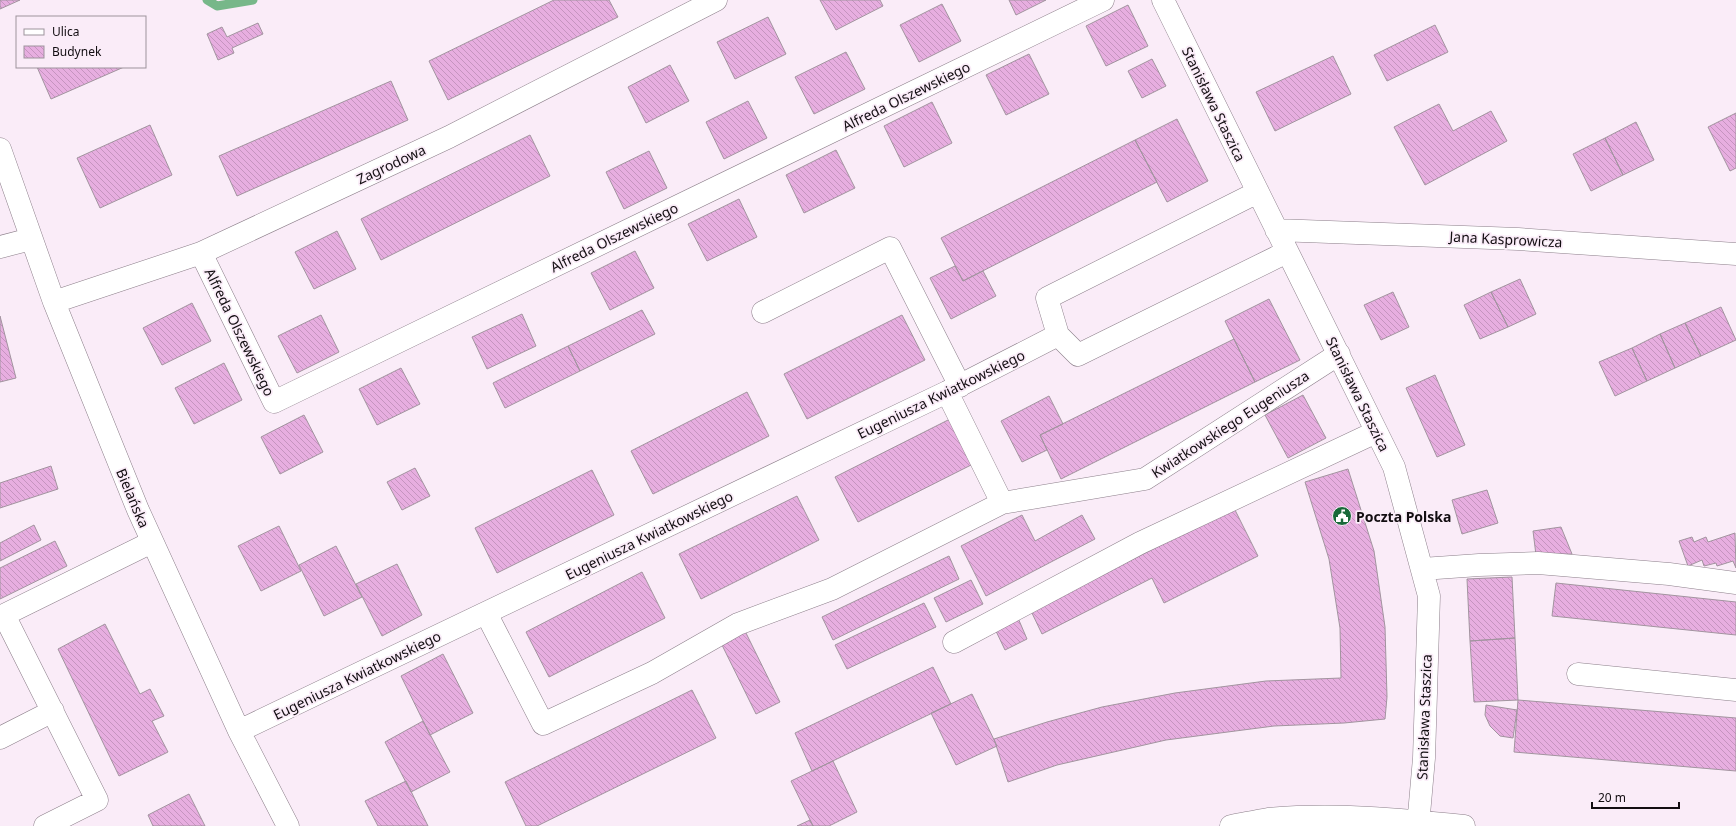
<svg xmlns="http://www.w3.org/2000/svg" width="1736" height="826" font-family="'Noto Sans',sans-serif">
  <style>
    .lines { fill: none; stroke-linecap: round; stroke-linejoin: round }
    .stream { stroke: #77b789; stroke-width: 9 }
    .building { fill: url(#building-back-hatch); stroke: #a2949f }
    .minor-casing { stroke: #8c7f8a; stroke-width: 23 }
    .minor { stroke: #fff; stroke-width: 22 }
    .labels { text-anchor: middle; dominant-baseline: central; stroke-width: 3.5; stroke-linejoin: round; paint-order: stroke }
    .street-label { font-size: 14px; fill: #120d11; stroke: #faecf8 }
    .poi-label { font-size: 14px; font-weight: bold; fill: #120d11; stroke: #faecf8; text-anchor: start }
  </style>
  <defs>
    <pattern id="building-back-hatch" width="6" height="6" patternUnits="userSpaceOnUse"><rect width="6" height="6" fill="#e7aee0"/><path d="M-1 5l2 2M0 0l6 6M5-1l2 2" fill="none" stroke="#c594bf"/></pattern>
  </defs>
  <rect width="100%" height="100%" fill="#faecf8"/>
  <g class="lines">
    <!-- stream -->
    <path class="stream" d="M 207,0 L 217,6 L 253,0"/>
  </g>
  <!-- building -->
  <path class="building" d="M 0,0 L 20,0 L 0,9 Z
    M 554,0 L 609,0 L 618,17 L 448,100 L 429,61 Z
    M 820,0 L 880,0 L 883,6 L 836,30 Z
    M 1009,0 L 1046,0 L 1016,15 Z
    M 942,4 L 961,41 L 919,62 L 900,25 Z
    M 1128,5 L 1148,46 L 1106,66 L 1086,26 Z
    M 768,17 L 786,54 L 735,79 L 717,42 Z
    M 258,23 L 263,34 L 232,48 L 234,53 L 218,60 L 207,34 L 222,27 L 227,37 Z
    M 1435,25 L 1448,52 L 1387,81 L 1374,55 Z
    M 846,52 L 865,89 L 814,114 L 795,77 Z
    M 1029,54 L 1049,94 L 1006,115 L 986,75 Z
    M 1333,56 L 1351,94 L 1275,131 L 1256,92 Z
    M 1152,59 L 1166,86 L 1142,98 L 1128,71 Z
    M 670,65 L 689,101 L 646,123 L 628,87 Z
    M 37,67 L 124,67 L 51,99 Z
    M 391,81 L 408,120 L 237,196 L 219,156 Z
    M 748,101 L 767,138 L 724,159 L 706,122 Z
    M 932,102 L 952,143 L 904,167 L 884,126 Z
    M 1439,104 L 1453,131 L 1491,111 L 1507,141 L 1425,185 L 1394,127 Z
    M 1736,113 L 1736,168 L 1730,171 L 1708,127 Z
    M 1177,119 L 1208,181 L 1167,202 L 1135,140 Z
    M 1636,122 L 1654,160 L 1623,175 L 1605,138 Z
    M 150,125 L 172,175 L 100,208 L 77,158 Z
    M 530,135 L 550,176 L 381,260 L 361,219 Z
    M 1605,138 L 1623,175 L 1591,191 L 1573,154 Z
    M 1135,140 L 1157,182 L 963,281 L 941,238 Z
    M 836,150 L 855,188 L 804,213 L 786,175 Z
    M 649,151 L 667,188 L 624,209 L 606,172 Z
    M 739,199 L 757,237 L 707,261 L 688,224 Z
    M 337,231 L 356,269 L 314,289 L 295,252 Z
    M 635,251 L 654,288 L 610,310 L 591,273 Z
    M 955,266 L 963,281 L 983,271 L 996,296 L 951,319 L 930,278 Z
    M 1520,279 L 1536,314 L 1508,327 L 1491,292 Z
    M 1393,292 L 1409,327 L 1381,340 L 1364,305 Z
    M 1491,292 L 1508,327 L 1480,339 L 1464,305 Z
    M 1269,299 L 1300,360 L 1255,382 L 1225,321 Z
    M 192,303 L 211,341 L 162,365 L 143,328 Z
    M 1721,307 L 1736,340 L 1701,356 L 1685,323 Z
    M 642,310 L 655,334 L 580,371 L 568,346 Z
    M 522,314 L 536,346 L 487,369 L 472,337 Z
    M 321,315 L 339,352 L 297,373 L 278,336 Z
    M 902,315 L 925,360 L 807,419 L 784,374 Z
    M 0,316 L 16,378 L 0,382 Z
    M 1685,323 L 1701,356 L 1675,368 L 1660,334 Z
    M 1660,334 L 1675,368 L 1647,381 L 1632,348 Z
    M 1234,339 L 1255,382 L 1061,479 L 1040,435 Z
    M 568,346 L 580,371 L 505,408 L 493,383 Z
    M 1632,348 L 1647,381 L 1615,396 L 1599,362 Z
    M 224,363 L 242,400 L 194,424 L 175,388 Z
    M 401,368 L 420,404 L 377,425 L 359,389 Z
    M 1435,375 L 1465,445 L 1437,457 L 1406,388 Z
    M 747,392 L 769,436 L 653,494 L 631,451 Z
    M 1303,395 L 1326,438 L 1288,458 L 1265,415 Z
    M 1049,396 L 1063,424 L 1040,435 L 1047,450 L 1022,462 L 1001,421 Z
    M 304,415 L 323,452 L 280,474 L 261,437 Z
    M 952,418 L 975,463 L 858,522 L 835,477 Z
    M 51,466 L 58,489 L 0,508 L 0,483 Z
    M 415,468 L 430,496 L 402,510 L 387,482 Z
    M 1348,469 L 1374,551 L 1385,627 L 1387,697 L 1385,719 L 1344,723 L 1274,726 L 1166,740 L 1057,765 L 1008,782 L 994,739 L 1047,722 L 1102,707 L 1175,693 L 1266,681 L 1341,678 L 1340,628 L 1329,559 L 1305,482 Z
    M 592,470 L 614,515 L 497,573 L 475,528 Z
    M 1487,490 L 1498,523 L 1462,534 L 1452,500 Z
    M 797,496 L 819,540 L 701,599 L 679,554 Z
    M 1234,508 L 1258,556 L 1164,603 L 1152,578 L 1042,634 L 1031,611 Z
    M 1022,515 L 1035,541 L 1082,515 L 1095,539 L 986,596 L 961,546 Z
    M 34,525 L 41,540 L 0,561 L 0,543 Z
    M 279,526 L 301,571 L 261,591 L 238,546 Z
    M 1561,527 L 1572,554 L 1536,555 L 1533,531 Z
    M 1735,533 L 1736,568 L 1733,561 L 1717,566 L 1716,563 L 1704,566 L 1702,560 L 1688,566 L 1679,541 L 1692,537 L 1694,542 L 1706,537 L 1708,542 Z
    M 55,541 L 67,566 L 0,599 L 0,568 Z
    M 336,546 L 362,597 L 324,616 L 299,565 Z
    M 949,556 L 959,579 L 833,640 L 822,617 Z
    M 397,564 L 422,615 L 382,636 L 356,584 Z
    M 642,572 L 665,618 L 549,677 L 526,632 Z
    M 1512,577 L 1515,638 L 1470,641 L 1467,579 Z
    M 971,580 L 983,604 L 946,622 L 934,598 Z
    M 1556,583 L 1736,602 L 1736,635 L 1552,616 Z
    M 924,603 L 936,627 L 847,669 L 835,645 Z
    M 1018,618 L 1027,639 L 1005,650 L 995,629 Z
    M 105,624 L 140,694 L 150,689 L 164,716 L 152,721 L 168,752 L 119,776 L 58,649 Z
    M 745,631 L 780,702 L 756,714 L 721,643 Z
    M 1515,638 L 1518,700 L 1474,702 L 1470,641 Z
    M 443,654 L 473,713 L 430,735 L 401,676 Z
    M 933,667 L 951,704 L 812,771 L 795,733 Z
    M 692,690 L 716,738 L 537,826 L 526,826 L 505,782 Z
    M 972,694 L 997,746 L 956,765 L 931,713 Z
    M 1518,700 L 1736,718 L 1736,771 L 1514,752 Z
    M 1486,705 L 1517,710 L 1513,738 L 1500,736 L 1490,726 L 1485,715 Z
    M 423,721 L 450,772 L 411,792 L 385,742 Z
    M 833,761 L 857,812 L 829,826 L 813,826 L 791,781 Z
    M 406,781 L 428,826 L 378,826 L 365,801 Z
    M 189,794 L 205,826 L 153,826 L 148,815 Z
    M 810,820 L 813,826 L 797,826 Z"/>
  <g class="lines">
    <defs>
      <path id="minor" d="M 1163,0 L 1394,467 L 1429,596 L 1424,758 L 1418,826
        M 0,149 L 54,302 L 138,510 L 239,731 L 288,826
        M 1258,192 L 1047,298 L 1058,335 L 1078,355 L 1287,252
        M 1276,230 L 1518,239 L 1736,254
        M 0,247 L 31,239
        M 201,253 L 274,402 L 1103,0
        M 54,302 L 201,253 L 449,137 L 716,0
        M 763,312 L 890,248 L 960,386
        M 947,392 L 1002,503 L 1145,479 L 1339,354
        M 1422,569 L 1479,565 L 1538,563 L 1669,574 L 1736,583
        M 486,613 L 543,724 L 652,673 L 738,624 L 832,589 L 1002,503
        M 4,615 L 152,542
        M 0,617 L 4,615 L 97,800 L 45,826
        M 954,642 L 1140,543 L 1376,432
        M 1578,674 L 1736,690
        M 239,731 L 947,392 L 1058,335
        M 0,738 L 53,711
        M 1231,826 C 1243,824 1255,821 1268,819 C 1333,813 1399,819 1464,826"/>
    </defs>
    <!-- minor casing -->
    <use href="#minor" class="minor-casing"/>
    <!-- minor -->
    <use href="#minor" class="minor"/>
  </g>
  <!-- icons -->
  <defs>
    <symbol id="civic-disc" viewBox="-11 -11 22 22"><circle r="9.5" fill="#186939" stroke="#faecf8"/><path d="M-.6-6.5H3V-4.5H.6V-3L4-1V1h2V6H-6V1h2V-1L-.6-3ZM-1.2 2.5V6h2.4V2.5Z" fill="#fff"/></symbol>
  </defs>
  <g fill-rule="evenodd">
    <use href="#civic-disc" x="1331" y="505" width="22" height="22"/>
  </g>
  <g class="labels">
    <!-- street labels -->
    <g class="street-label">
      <text transform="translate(906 96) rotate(-26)">Alfreda Olszewskiego</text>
      <text transform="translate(1214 104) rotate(64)">Stanisława Staszica</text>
      <text transform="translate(391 164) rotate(-25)">Zagrodowa</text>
      <text transform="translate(614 237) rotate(-26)">Alfreda Olszewskiego</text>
      <text transform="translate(1506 239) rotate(3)">Jana Kasprowicza</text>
      <text transform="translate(240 332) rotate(64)">Alfreda Olszewskiego</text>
      <text transform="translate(941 394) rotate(-26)">Eugeniusza Kwiatkowskiego</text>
      <text transform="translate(1358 394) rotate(64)">Stanisława Staszica</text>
      <text transform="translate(1230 424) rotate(-33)">Kwiatkowskiego Eugeniusza</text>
      <text transform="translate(133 498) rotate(67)">Bielańska</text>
      <text transform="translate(649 535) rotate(-26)">Eugeniusza Kwiatkowskiego</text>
      <text transform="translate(357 675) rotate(-26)">Eugeniusza Kwiatkowskiego</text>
      <text transform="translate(1424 717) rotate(-88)">Stanisława Staszica</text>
    </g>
    <!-- poi labels -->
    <g class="poi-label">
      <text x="1356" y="516">Poczta Polska</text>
    </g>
  </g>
  <!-- legend -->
  <rect x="16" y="16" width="130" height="52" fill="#faecf8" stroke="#9d939c"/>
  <rect x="24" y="29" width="20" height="6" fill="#ffffff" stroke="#9d939c"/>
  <text x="52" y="36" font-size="12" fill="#120d11">Ulica</text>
  <rect x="24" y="46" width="20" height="12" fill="url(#building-back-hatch)" stroke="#9d939c"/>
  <text x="52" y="56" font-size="12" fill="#120d11">Budynek</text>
  <!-- scale -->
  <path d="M1592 802v6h87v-6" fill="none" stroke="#120d11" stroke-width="2"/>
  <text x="1598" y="802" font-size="12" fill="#120d11" stroke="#faecf8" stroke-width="3" paint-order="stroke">20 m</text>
</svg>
